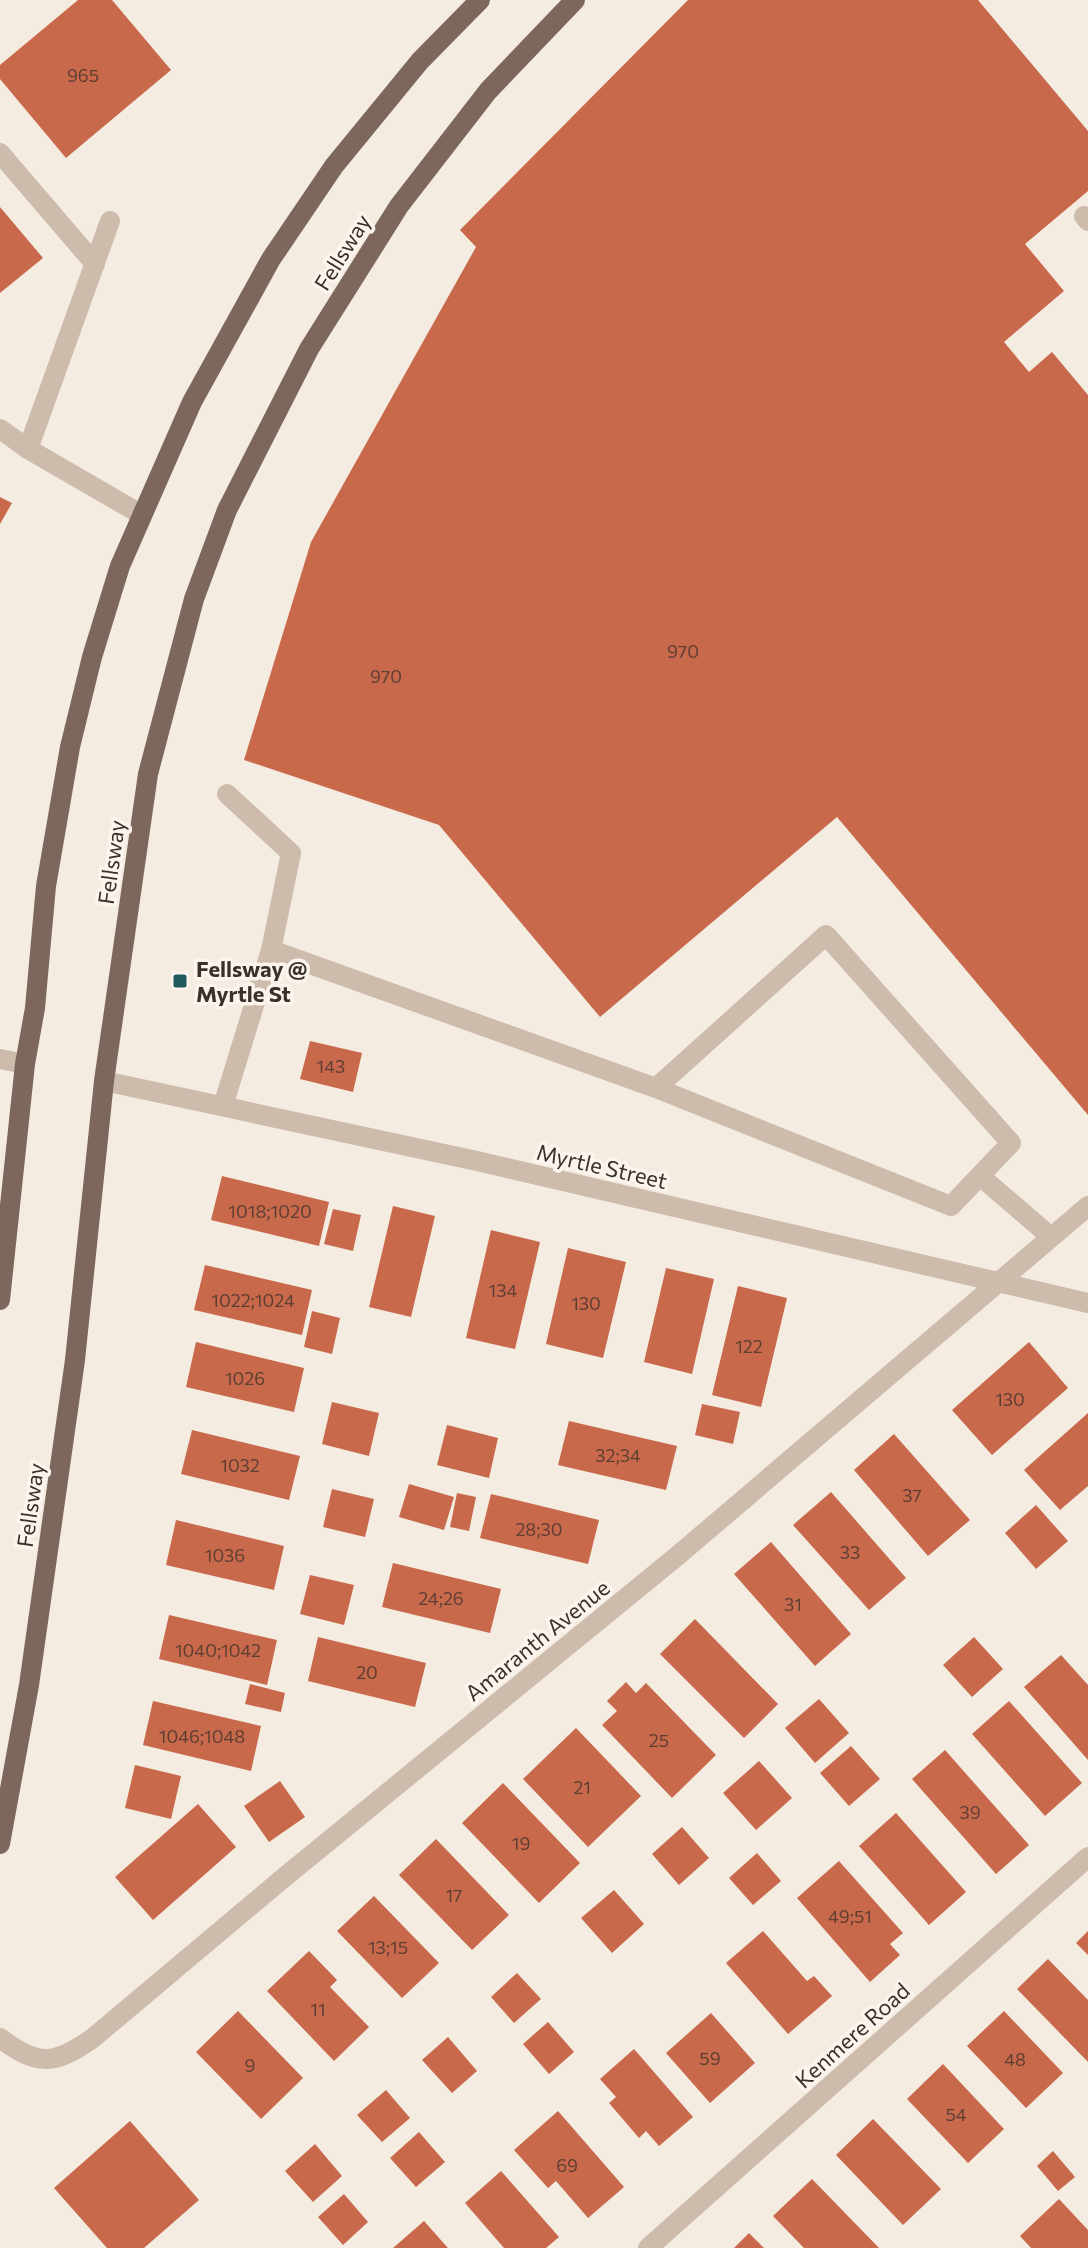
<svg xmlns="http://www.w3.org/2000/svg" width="1088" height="2248" font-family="Commissioner,sans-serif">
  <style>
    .building { fill: #c8694b }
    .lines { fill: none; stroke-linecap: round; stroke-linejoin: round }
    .minor { stroke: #cdbbac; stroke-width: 20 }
    .major { stroke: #7d675c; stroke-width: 20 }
    .poi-dot { fill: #1f5a5e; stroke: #fbf5ee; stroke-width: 3 }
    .labels { text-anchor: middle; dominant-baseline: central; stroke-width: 7; stroke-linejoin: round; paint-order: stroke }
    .number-label { font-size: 18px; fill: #5e3e33 }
    .street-label { font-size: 22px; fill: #3b302b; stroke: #fbf5ee }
    .poi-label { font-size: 22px; font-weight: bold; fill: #3b302b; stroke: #fbf5ee; text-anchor: start }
  </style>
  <rect width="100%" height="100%" fill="#f4ebe1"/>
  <!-- building -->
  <path class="building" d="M 78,0 L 112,0 L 171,70 L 66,158 L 0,79 L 0,65 Z
    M 688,0 L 978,0 L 1088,131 L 1088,191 L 1025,244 L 1064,291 L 1004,342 L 1029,372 L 1052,352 L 1088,395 L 1088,1115 L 837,817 L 600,1017 L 439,825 L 244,760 L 311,542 L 476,247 L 460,230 Z
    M 0,207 L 43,258 L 0,293 Z
    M 0,497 L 12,503 L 0,524 Z
    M 310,1041 L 362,1053 L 353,1092 L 300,1079 Z
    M 222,1176 L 329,1202 L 319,1246 L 211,1220 Z
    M 393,1206 L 435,1216 L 411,1317 L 369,1307 Z
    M 333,1209 L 361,1215 L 353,1251 L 324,1244 Z
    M 491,1230 L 540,1242 L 515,1349 L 466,1338 Z
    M 568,1248 L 626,1262 L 603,1358 L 546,1344 Z
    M 205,1265 L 312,1290 L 302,1335 L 194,1310 Z
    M 666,1268 L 714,1279 L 692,1374 L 644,1362 Z
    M 738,1286 L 787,1298 L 761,1407 L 712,1395 Z
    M 312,1311 L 340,1318 L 332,1354 L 304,1347 Z
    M 196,1342 L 304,1368 L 294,1412 L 186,1387 Z
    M 1029,1342 L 1068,1388 L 992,1455 L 952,1410 Z
    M 332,1402 L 379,1413 L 369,1456 L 322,1444 Z
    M 702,1404 L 740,1412 L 733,1444 L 695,1435 Z
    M 1088,1413 L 1088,1486 L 1060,1510 L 1024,1470 Z
    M 569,1421 L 677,1446 L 666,1490 L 558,1465 Z
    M 447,1425 L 498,1438 L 489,1478 L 437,1465 Z
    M 192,1430 L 300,1456 L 289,1500 L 181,1474 Z
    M 894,1434 L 970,1520 L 928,1556 L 854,1470 Z
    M 409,1484 L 454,1497 L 444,1530 L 399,1517 Z
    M 332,1489 L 374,1499 L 365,1537 L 323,1527 Z
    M 831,1492 L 906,1578 L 869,1610 L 793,1525 Z
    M 457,1493 L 476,1497 L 469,1531 L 450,1527 Z
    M 491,1494 L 599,1520 L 588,1564 L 480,1538 Z
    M 1036,1505 L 1068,1541 L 1036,1569 L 1005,1533 Z
    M 176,1520 L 284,1546 L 274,1590 L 166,1565 Z
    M 771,1542 L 851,1634 L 815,1666 L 734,1574 Z
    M 393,1563 L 501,1589 L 490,1633 L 382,1607 Z
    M 310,1575 L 354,1585 L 344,1625 L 300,1614 Z
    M 169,1615 L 277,1640 L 267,1685 L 159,1659 Z
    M 695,1619 L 778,1704 L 744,1738 L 660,1654 Z
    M 318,1637 L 426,1663 L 415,1707 L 308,1681 Z
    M 974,1637 L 1003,1669 L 972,1697 L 943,1665 Z
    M 1061,1655 L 1088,1685 L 1088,1760 L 1024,1687 Z
    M 626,1682 L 636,1693 L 646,1683 L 716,1755 L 672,1798 L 602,1725 L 617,1711 L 607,1701 Z
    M 250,1684 L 285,1693 L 281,1712 L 245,1704 Z
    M 819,1699 L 849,1733 L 815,1763 L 785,1728 Z
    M 153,1701 L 261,1726 L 251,1771 L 143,1745 Z
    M 1009,1701 L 1082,1783 L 1045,1816 L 972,1734 Z
    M 576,1728 L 641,1796 L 588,1847 L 523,1779 Z
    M 851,1746 L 880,1779 L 849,1806 L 820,1773 Z
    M 945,1750 L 1029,1845 L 996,1874 L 912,1779 Z
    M 759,1761 L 792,1798 L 756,1830 L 723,1793 Z
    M 135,1765 L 181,1776 L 171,1819 L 125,1808 Z
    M 280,1781 L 305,1817 L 269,1842 L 244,1806 Z
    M 503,1783 L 580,1863 L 539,1903 L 462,1823 Z
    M 198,1804 L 236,1847 L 153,1920 L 115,1877 Z
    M 896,1813 L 966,1892 L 929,1925 L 859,1846 Z
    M 682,1827 L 709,1858 L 679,1885 L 652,1854 Z
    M 436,1839 L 509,1915 L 472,1950 L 399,1875 Z
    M 757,1853 L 781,1881 L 753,1905 L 729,1878 Z
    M 839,1861 L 903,1933 L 890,1944 L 900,1955 L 870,1982 L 797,1898 Z
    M 614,1890 L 644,1924 L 612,1953 L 581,1918 Z
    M 374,1896 L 439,1963 L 402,1998 L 337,1931 Z
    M 763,1931 L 807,1981 L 814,1976 L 832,1996 L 788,2034 L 726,1963 Z
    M 1088,1931 L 1088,1955 L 1076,1943 Z
    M 309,1951 L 337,1980 L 330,1987 L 369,2027 L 334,2061 L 267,1991 Z
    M 1048,1959 L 1088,2000 L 1088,2062 L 1017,1989 Z
    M 517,1973 L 541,1999 L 514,2023 L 491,1997 Z
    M 238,2011 L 303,2078 L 261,2119 L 196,2052 Z
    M 1004,2011 L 1063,2073 L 1026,2108 L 967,2046 Z
    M 711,2013 L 755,2063 L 710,2103 L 666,2053 Z
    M 548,2022 L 574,2052 L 549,2074 L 523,2044 Z
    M 448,2037 L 477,2071 L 452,2093 L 422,2060 Z
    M 634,2049 L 693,2117 L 659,2146 L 646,2131 L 639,2138 L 609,2103 L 616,2097 L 600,2079 Z
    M 943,2064 L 1004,2129 L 968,2163 L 907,2099 Z
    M 386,2090 L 410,2118 L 382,2142 L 357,2115 Z
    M 558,2111 L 624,2187 L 588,2218 L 556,2181 L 548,2188 L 514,2150 Z
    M 873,2119 L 941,2189 L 903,2225 L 836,2155 Z
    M 130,2121 L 199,2200 L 144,2248 L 107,2248 L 54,2188 Z
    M 419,2132 L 445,2162 L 416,2187 L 390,2158 Z
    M 315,2144 L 342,2176 L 313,2202 L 285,2171 Z
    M 1053,2151 L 1075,2177 L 1058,2191 L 1037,2166 Z
    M 501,2171 L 559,2237 L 546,2248 L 504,2248 L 465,2203 Z
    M 812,2179 L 879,2248 L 804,2248 L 773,2216 Z
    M 344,2194 L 368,2222 L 343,2245 L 318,2217 Z
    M 1059,2199 L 1088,2230 L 1088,2248 L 1031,2248 L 1020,2236 Z
    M 424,2221 L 448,2248 L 393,2248 Z
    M 749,2233 L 764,2248 L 734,2248 Z"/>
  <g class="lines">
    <!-- minor -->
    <path class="minor" d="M 0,153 L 95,264
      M 1084,216 L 1088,221
      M 0,429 L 28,449 L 142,515
      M 28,449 L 110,221
      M 271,950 L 656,1088 L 951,1206 L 1011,1143 L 826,935 L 656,1088
      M 0,1059 L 25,1064
      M 104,1081 L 477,1161 L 1088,1303
      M 223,1106 L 271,950 L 291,853 L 227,794
      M 980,1176 L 1051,1237
      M 0,2038 C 38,2067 55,2065 93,2038 L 281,1880 L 676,1557 L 1088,1206
      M 648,2248 L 1088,1857"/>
    <!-- major -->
    <path class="major" d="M 0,1300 L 25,1064 L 35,1008 L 46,886 L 70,747 L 92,657 L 120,566 L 192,402 L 271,259 L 334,166 L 420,61 L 480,0
      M 0,1844 L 29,1685 L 75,1360 L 104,1081 L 148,774 L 194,599 L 227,510 L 309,349 L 399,206 L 488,91 L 575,0"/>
  </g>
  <!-- markers -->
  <rect class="poi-dot" x="172" y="973" width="16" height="16" rx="4"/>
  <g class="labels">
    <!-- number labels -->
    <g class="number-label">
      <text x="83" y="75">965</text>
      <text x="683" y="651">970</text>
      <text x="386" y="676">970</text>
      <text x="331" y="1066">143</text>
      <text x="270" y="1211">1018;1020</text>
      <text x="503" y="1290">134</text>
      <text x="253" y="1300">1022;1024</text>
      <text x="586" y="1303">130</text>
      <text x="749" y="1346">122</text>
      <text x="245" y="1378">1026</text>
      <text x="1010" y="1399">130</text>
      <text x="618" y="1455">32;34</text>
      <text x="240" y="1465">1032</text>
      <text x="912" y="1495">37</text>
      <text x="539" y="1529">28;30</text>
      <text x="850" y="1552">33</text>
      <text x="225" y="1555">1036</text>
      <text x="441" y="1598">24;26</text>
      <text x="793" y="1604">31</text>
      <text x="218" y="1650">1040;1042</text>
      <text x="367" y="1672">20</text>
      <text x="202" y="1736">1046;1048</text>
      <text x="659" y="1740">25</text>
      <text x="582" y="1787">21</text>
      <text x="970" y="1812">39</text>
      <text x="521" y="1843">19</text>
      <text x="454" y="1895">17</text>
      <text x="850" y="1916">49;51</text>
      <text x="388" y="1947">13;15</text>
      <text x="318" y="2009">11</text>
      <text x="710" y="2058">59</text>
      <text x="1015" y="2059">48</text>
      <text x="250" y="2065">9</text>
      <text x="956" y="2114">54</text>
      <text x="567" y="2165">69</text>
    </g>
    <!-- street labels -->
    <g class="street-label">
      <text transform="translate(342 252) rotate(-58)">Fellsway</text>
      <text transform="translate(111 862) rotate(-82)">Fellsway</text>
      <text transform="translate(602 1166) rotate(13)">Myrtle Street</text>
      <text transform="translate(30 1505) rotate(-82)">Fellsway</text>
      <text transform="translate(537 1640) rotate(-39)">Amaranth Avenue</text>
      <text transform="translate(852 2035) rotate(-42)">Kenmere Road</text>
    </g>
    <!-- poi labels -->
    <g class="poi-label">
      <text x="196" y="968">Fellsway @<tspan x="196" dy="25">Myrtle St</tspan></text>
    </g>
  </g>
</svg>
